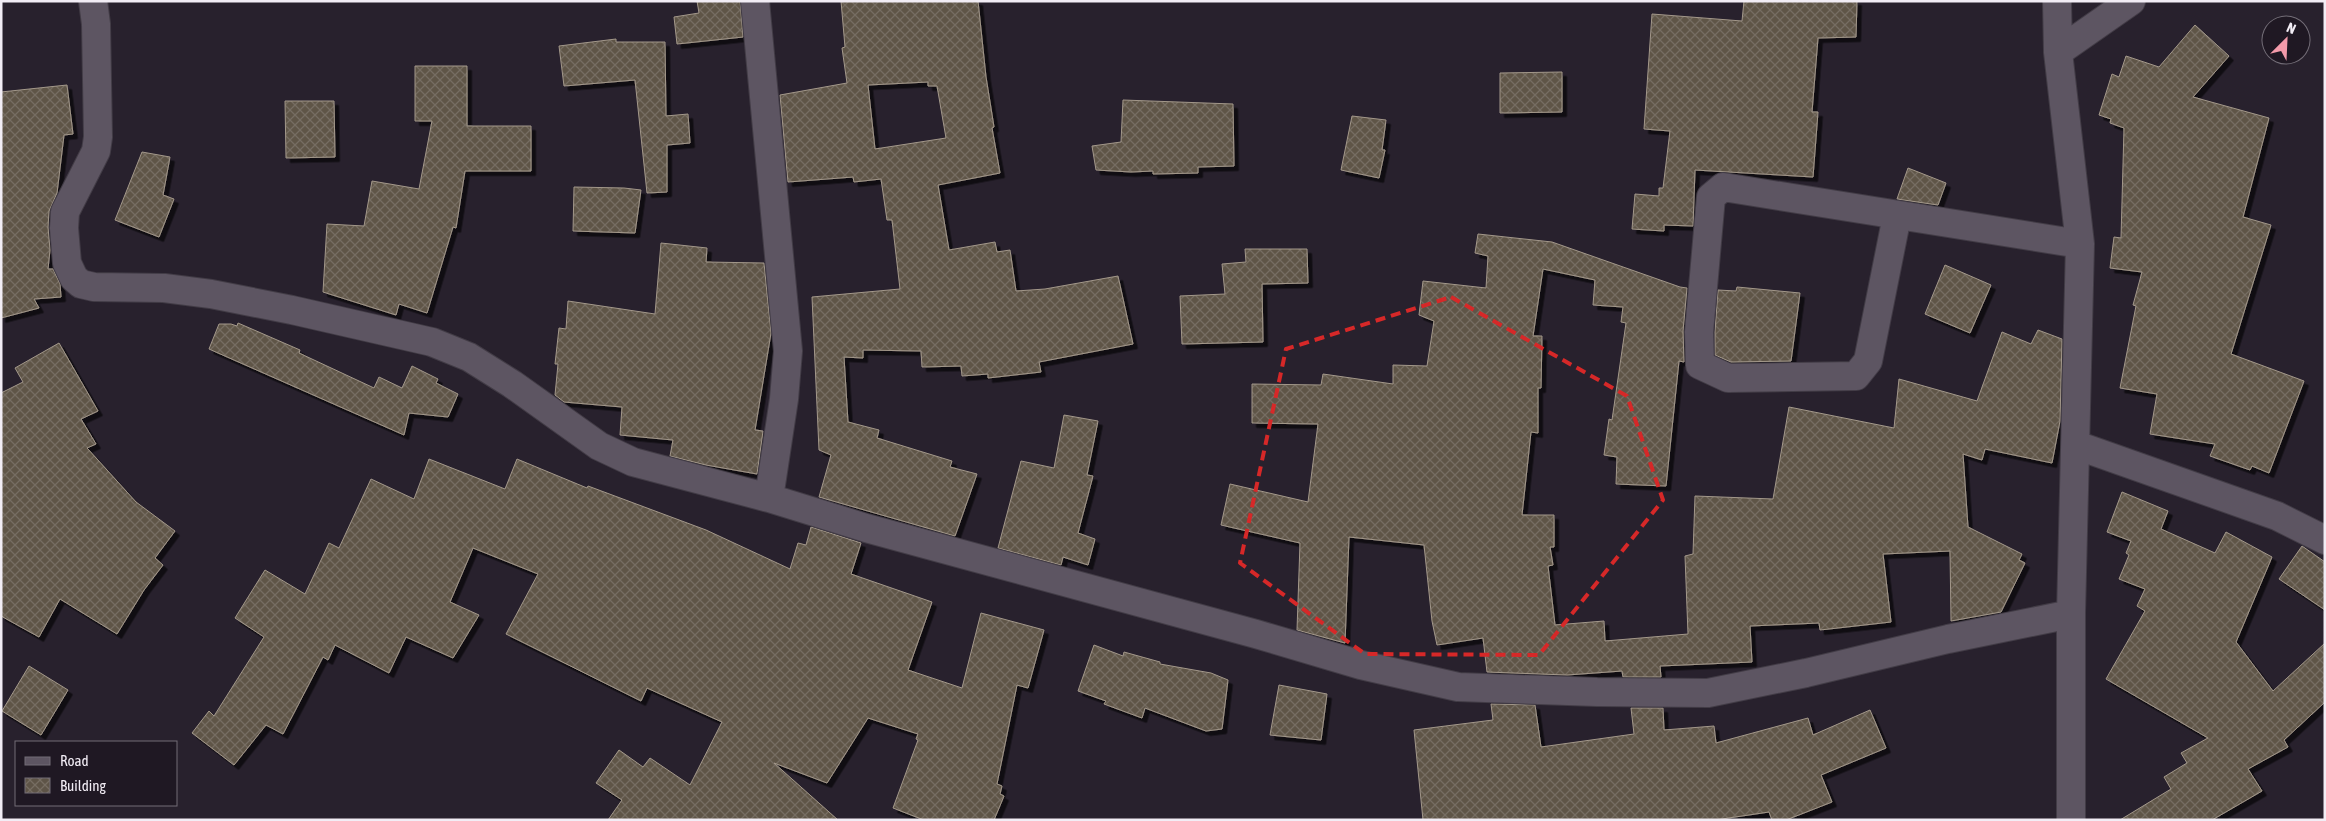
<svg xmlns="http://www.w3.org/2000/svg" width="2326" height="821" font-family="'Asap Condensed',sans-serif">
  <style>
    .building { fill: url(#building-cross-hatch); stroke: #a3988a; fill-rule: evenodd; filter: url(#shadow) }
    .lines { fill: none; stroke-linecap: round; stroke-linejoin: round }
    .street-casing { stroke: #423c46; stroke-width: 30 }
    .street { stroke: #5d5562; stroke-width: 28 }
    .marked { fill: none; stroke: #d62828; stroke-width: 4; stroke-dasharray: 10 6; stroke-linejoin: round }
  </style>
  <defs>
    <pattern id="building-cross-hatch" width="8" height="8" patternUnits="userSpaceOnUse" patternTransform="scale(1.25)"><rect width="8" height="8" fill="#5e5447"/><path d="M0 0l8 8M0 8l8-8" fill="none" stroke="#766d62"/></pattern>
    <filter id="shadow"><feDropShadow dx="4.5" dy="4.5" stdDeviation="0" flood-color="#0009"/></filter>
  </defs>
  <rect width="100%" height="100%" fill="#28212d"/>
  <!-- building -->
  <path class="building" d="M 697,1 L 740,1 L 743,37 L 677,44 L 674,17 L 699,13 Z
    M 841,1 L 978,1 L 986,77 L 994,127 L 992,128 L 1000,173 L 938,185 L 949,250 L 995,242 L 997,252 L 1010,250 L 1016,291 L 1045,289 L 1118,276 L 1133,344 L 1039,362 L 1041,372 L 988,378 L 988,374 L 962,376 L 961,366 L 922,367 L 921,351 L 863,350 L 863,358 L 844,357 L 848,422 L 879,430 L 877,438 L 952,461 L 950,467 L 977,474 L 955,536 L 819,497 L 831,455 L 819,450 L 812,297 L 900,289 L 892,220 L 887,220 L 881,179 L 854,182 L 853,177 L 788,182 L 780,95 L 847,83 L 842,48 L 845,47 ZM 928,82 L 928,86 L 937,86 L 946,138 L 875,149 L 868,85 Z
    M 1744,1 L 1857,1 L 1856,37 L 1818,38 L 1812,112 L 1818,112 L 1813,177 L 1695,170 L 1693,226 L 1664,225 L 1664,231 L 1632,229 L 1635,194 L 1659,196 L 1659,188 L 1663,188 L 1670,131 L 1644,129 L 1652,14 L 1742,21 Z
    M 2195,25 L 2229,56 L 2193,97 L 2269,118 L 2243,217 L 2271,225 L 2231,354 L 2304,381 L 2269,473 L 2252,466 L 2250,470 L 2210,456 L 2215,444 L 2150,434 L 2157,394 L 2120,388 L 2136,306 L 2133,305 L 2142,272 L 2110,268 L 2114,237 L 2121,238 L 2124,128 L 2110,123 L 2111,119 L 2099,115 L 2112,74 L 2119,77 L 2126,56 L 2159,67 Z
    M 616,39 L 616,42 L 665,42 L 666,116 L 688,114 L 690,143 L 667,145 L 667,192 L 647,193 L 635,80 L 564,86 L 559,46 Z
    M 415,66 L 467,66 L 467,126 L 531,126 L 531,171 L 465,171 L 456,228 L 453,227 L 427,313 L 399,304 L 396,315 L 323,292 L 327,224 L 364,226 L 372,181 L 419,189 L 432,121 L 415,121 Z
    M 1562,72 L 1562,112 L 1500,113 L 1500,73 Z
    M 67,85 L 73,134 L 64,135 L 57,193 L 49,211 L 48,227 L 50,250 L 48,269 L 53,269 L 60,284 L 61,297 L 34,299 L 39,308 L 1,318 L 1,92 Z
    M 1123,100 L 1233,104 L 1234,166 L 1198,167 L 1198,173 L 1153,174 L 1153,171 L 1131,172 L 1096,170 L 1092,146 L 1121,142 Z
    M 285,101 L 334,101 L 335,157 L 286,158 Z
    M 1352,116 L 1386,120 L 1382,150 L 1385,150 L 1379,178 L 1341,170 Z
    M 142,152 L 170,157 L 163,195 L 174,199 L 159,237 L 115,220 Z
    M 1908,168 L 1946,183 L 1938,205 L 1897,199 Z
    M 574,187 L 624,188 L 641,190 L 635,233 L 573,231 Z
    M 1478,234 L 1552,242 L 1680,287 L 1687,288 L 1683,331 L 1684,362 L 1679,361 L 1666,486 L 1616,484 L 1617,457 L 1604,455 L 1609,419 L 1612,420 L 1626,323 L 1621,322 L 1623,307 L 1593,305 L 1595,280 L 1543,269 L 1533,336 L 1542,336 L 1541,388 L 1538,388 L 1538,433 L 1531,432 L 1522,515 L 1554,515 L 1554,547 L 1550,547 L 1553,565 L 1548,566 L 1555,625 L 1604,621 L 1605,641 L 1688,634 L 1685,556 L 1693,554 L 1695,496 L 1773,499 L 1789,407 L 1894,428 L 1899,379 L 1977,401 L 2002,332 L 2031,344 L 2038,330 L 2062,339 L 2060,421 L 2052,463 L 1985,449 L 1982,460 L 1963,454 L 1968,527 L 2022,554 L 2019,560 L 2025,563 L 2001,612 L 1951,621 L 1950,551 L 1883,554 L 1891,622 L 1820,630 L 1819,623 L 1750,626 L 1752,662 L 1660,666 L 1661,677 L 1623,677 L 1622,671 L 1567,675 L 1487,672 L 1483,638 L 1437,645 L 1432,621 L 1424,545 L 1349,537 L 1345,643 L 1297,630 L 1300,543 L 1221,525 L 1230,484 L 1308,502 L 1318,424 L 1252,423 L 1252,384 L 1321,385 L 1323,374 L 1393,384 L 1393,365 L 1427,366 L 1434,321 L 1419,315 L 1423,281 L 1486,288 L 1488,256 L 1475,253 Z
    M 661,243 L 707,248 L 706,262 L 764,263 L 771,333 L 755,430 L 763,431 L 757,474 L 706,465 L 670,456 L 673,440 L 620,435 L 622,407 L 564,402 L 555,395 L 558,364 L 555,364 L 559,328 L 566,329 L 568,301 L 655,314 Z
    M 1245,249 L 1307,249 L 1308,283 L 1262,284 L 1263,342 L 1182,344 L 1180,296 L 1225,294 L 1222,264 L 1246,262 Z
    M 1945,265 L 1991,285 L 1970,333 L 1925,314 Z
    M 1737,287 L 1800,293 L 1791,361 L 1731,362 L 1715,355 L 1715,332 L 1718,290 L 1736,291 Z
    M 238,323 L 300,350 L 299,353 L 374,388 L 379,377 L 402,388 L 412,366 L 438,379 L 436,383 L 458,394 L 448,417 L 409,413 L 404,435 L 209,349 L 219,324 L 231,324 L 237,326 Z
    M 59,343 L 98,411 L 81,419 L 96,444 L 87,448 L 136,502 L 175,531 L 155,558 L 163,565 L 144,590 L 117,634 L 60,599 L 39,637 L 1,616 L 1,393 L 23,382 L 15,368 Z
    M 1064,415 L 1098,421 L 1087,475 L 1093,476 L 1078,533 L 1095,539 L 1088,565 L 1063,557 L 1061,565 L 998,548 L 1021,461 L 1054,468 Z
    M 429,459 L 505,489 L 517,459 L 587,488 L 588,486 L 706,530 L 790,569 L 798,543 L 806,545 L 811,527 L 861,543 L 851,574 L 932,602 L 908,670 L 962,688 L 981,613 L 1044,630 L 1028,688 L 1017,685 L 997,784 L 1002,786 L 1000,794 L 1004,796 L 994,820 L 924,820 L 893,808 L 918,740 L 916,739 L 918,734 L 868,718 L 827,783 L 774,763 L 838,820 L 608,820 L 622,800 L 596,783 L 619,750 L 643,767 L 650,758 L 690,785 L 722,722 L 647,688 L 641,701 L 506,634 L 538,574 L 473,548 L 450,602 L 479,615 L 453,658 L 406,637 L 389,673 L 335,645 L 328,660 L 323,657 L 283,734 L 266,725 L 234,765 L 192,733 L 209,711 L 214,716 L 264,637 L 235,618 L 265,570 L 305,594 L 329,543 L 339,548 L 371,479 L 414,499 Z
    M 2122,492 L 2168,511 L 2161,529 L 2215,553 L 2226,532 L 2272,557 L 2236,642 L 2273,691 L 2325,643 L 2325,702 L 2284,740 L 2288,747 L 2248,769 L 2262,791 L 2212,820 L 2120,820 L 2171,789 L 2164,777 L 2187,763 L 2181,753 L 2208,738 L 2106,679 L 2145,611 L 2137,606 L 2145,589 L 2119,579 L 2129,555 L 2126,553 L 2131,541 L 2107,532 Z
    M 2302,546 L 2325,562 L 2325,610 L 2279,579 Z
    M 1094,645 L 1123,656 L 1124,652 L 1160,662 L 1160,664 L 1211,673 L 1228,680 L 1222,729 L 1206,731 L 1145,708 L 1142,718 L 1104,704 L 1106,701 L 1078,691 Z
    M 29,666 L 68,690 L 41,735 L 2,711 Z
    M 1279,685 L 1327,694 L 1321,740 L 1270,735 Z
    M 1491,704 L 1535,705 L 1541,747 L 1634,734 L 1631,708 L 1663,708 L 1664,730 L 1714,726 L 1716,743 L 1808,718 L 1813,735 L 1870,710 L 1886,748 L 1821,775 L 1832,802 L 1786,820 L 1772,820 L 1769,812 L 1715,820 L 1423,820 L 1414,730 L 1493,720 Z"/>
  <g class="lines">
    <defs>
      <path id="street" d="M 93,1 L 96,24 L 98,137 L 96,151 L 65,212 L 64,228 L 67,263 L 74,278 L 81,284 L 94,287 L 164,288 L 211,294 L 292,310 L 432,342 L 469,357 L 512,384 L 599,446 L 633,462 L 769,498 L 866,528 L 1256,634 L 1361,665 L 1458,687 L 1597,692 L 1708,693 L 1806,673 L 1948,639 L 2071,614
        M 755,1 L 788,351 L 784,399 L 769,498
        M 2057,1 L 2058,52 L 2080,244 L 2071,614 L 2071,820
        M 2058,52 L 2131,1
        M 1897,216 L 1868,361 L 1856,376 L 1728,378 L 1700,365 L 1699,332 L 1711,197 L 1723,187 L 2080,244
        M 2076,445 L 2277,516 L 2325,540"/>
    </defs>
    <!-- street casing -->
    <use href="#street" class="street-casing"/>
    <!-- street -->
    <use href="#street" class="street"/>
  </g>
  <!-- marked area -->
  <path class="marked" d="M 1451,297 L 1627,396 L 1663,500 L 1539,655 L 1365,654 L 1240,563 L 1286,349 Z"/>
  <!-- border -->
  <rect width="2326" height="821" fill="none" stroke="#f2edf5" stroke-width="5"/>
  <!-- legend -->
  <rect x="15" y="741" width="162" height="65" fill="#1f1823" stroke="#736d77"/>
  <rect x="25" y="757" width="25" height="8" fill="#5d5562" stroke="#736d77"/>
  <text x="60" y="766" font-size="15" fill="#f2edf5">Road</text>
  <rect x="25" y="778" width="25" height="15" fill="url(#building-cross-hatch)" stroke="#736d77"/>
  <text x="60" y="791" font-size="15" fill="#f2edf5">Building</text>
  <!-- north arrow -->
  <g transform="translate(2286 40) rotate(24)"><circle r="24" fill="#1f1823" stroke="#736d77"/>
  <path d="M0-4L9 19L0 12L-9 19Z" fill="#f39aaa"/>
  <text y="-8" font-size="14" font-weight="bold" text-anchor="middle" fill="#f2edf5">N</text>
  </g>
</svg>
